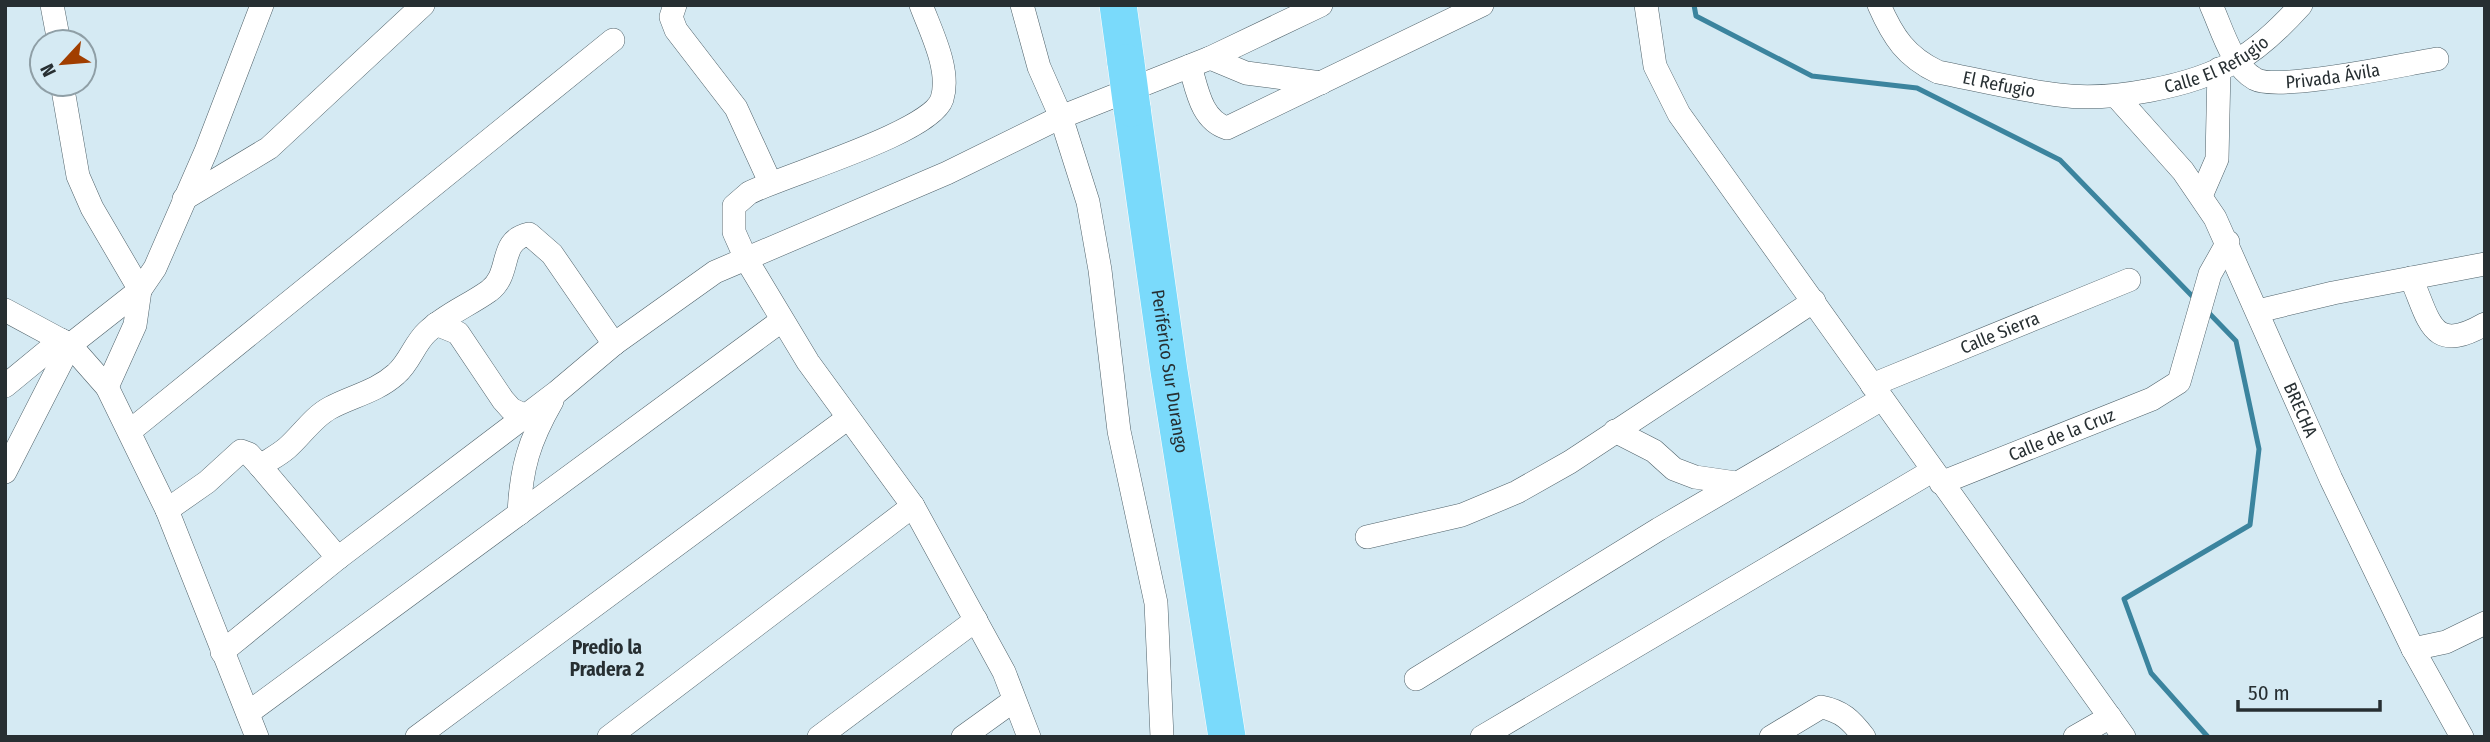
<svg xmlns="http://www.w3.org/2000/svg" width="2490" height="742" font-family="'Fira Sans Condensed',sans-serif">
  <style>
    .lines { fill: none; stroke-linecap: round; stroke-linejoin: round }
    .stream { stroke: #3b849e; stroke-width: 5 }
    .minor-casing { stroke: #4f6169; stroke-width: 24 }
    .trunk-casing { stroke: #fff; stroke-width: 38 }
    .minor { stroke: #fff; stroke-width: 23 }
    .trunk { stroke: #7adafb; stroke-width: 37 }
    .trunk-bridge-casing { stroke: #fff; stroke-width: 38; stroke-linecap: butt }
    .trunk-bridge { stroke: #7adafb; stroke-width: 37 }
    .labels { text-anchor: middle; dominant-baseline: central; stroke-width: 5; stroke-linejoin: round; paint-order: stroke }
    .street-label { font-size: 18px; fill: #272f32; stroke: #d5eaf3 }
    .neighbourhood-label { font-size: 19px; font-weight: bold; fill: #272f32; stroke: #d5eaf3 }
  </style>
  <rect width="100%" height="100%" fill="#d5eaf3"/>
  <g class="lines">
    <!-- stream -->
    <path class="stream" d="M 1694,5 L 1696,16 L 1812,76 L 1917,88 L 2060,160 L 2195,299
      M 2207,311 L 2236,341 L 2259,449 L 2250,525 L 2124,599 L 2151,673 L 2208,737"/>
    <defs>
      <g id="minor">
        <path d="M 52,5 L 59,42"/>
        <path d="M 675,5 L 671,17 L 676,30 L 736,108 L 770,182"/>
        <path d="M 921,5 C 931,32 951,70 942,99 C 931,133 784,175 749,193 L 734,206 L 734,232 L 746,259 L 808,362 L 913,506 L 1004,672 L 1029,737"/>
        <path d="M 1022,5 L 1039,67 L 1061,117 L 1088,202 L 1100,270 L 1119,431 L 1156,603 L 1162,737"/>
        <path d="M 1646,5 L 1655,66 L 1679,114 L 2124,737"/>
        <path id="s1" d="M 1879,5 C 1893,37 1906,57 1938,72 C 1978,80 2019,90 2059,95 C 2109,102 2192,87 2236,61 C 2261,47 2282,26 2301,5"/>
        <path id="s2" d="M 2211,5 C 2222,29 2231,65 2255,79 C 2279,92 2405,64 2437,59"/>
        <path d="M 1210,58 L 1246,73 L 1321,83"/>
        <path d="M 1190,66 C 1197,89 1201,120 1227,128 L 1482,5"/>
        <path d="M 62,84 L 78,176 L 92,208 L 140,290 L 135,325 L 107,387"/>
        <path id="s3" d="M 2117,97 L 2183,171 L 2215,218 L 2331,479 L 2413,649 L 2462,737"/>
        <path d="M 2201,196 L 2217,159 L 2219,69"/>
        <path d="M 184,199 L 269,148 L 423,5"/>
        <path d="M 2411,278 C 2430,321 2431,355 2485,324"/>
        <path d="M 5,310 L 70,345 L 107,387 L 167,510 L 257,737"/>
        <path d="M 2258,311 L 2333,293 L 2485,264"/>
        <path d="M 436,324 L 458,333 L 503,400 L 511,409 L 526,416"/>
        <path id="s4" d="M 1872,385 L 2129,280"/>
        <path d="M 5,386 L 61,340"/>
        <path d="M 130,431 L 613,40"/>
        <path d="M 1615,431 L 1654,451 L 1674,469 L 1695,477 L 1736,483"/>
        <path d="M 260,466 C 269,460 279,455 287,448 C 301,436 313,417 330,408 C 352,396 376,392 396,374 C 410,362 414,344 427,332 C 446,314 468,306 489,291 C 513,273 497,241 529,234 L 552,254 L 614,344"/>
        <path d="M 5,472 L 70,345 L 140,290 L 155,268 L 206,151 L 262,5"/>
        <path id="s5" d="M 1941,483 L 2152,399 L 2179,382 L 2210,274 L 2228,242"/>
        <path d="M 167,510 L 207,482 L 241,451 L 249,454 L 260,466 L 338,558"/>
        <path d="M 519,514 C 521,468 529,441 552,401"/>
        <path d="M 1367,537 L 1462,515 L 1517,492 L 1570,462 L 1814,301"/>
        <path d="M 2413,649 L 2446,642 L 2485,623"/>
        <path d="M 222,652 L 338,558 L 557,392 L 614,344 L 715,272 L 947,173 L 1061,117 L 1210,58 L 1321,5"/>
        <path d="M 1416,679 L 1659,529 L 1882,399"/>
        <path d="M 248,713 L 781,321"/>
        <path d="M 417,737 L 848,418"/>
        <path d="M 609,737 L 913,506"/>
        <path d="M 819,737 L 976,620"/>
        <path d="M 963,737 L 1013,701"/>
        <path d="M 1482,737 L 1932,471"/>
        <path d="M 1771,737 L 1821,707 C 1842,711 1851,720 1864,737"/>
        <path d="M 2075,737 L 2110,717"/>
      </g>
      <g id="trunk">
        <path d="M 1118,5 L 1126,63"/>
        <path id="s6" d="M 1132,108 L 1169,371 L 1227,737"/>
      </g>
    </defs>
    <!-- minor casing -->
    <use href="#minor" class="minor-casing"/>
    <!-- trunk casing -->
    <use href="#trunk" class="trunk-casing"/>
    <!-- minor -->
    <use href="#minor" class="minor"/>
    <!-- trunk -->
    <use href="#trunk" class="trunk"/>
    <defs>
      <path id="trunk-bridge" d="M 1126,63 L 1132,108"/>
    </defs>
    <!-- trunk-bridge casing -->
    <use href="#trunk-bridge" class="trunk-bridge-casing"/>
    <!-- trunk-bridge -->
    <use href="#trunk-bridge" class="trunk-bridge"/>
  </g>
  <g class="labels">
    <!-- street labels -->
    <g class="street-label">
      <text stroke="none"><textPath href="#s1" startOffset="378">Calle El Refugio</textPath></text>
      <text stroke="none"><textPath href="#s2" startOffset="166">Privada Ávila</textPath></text>
      <text stroke="none"><textPath href="#s1" startOffset="154">El Refugio</textPath></text>
      <text stroke="none"><textPath href="#s4" startOffset="138">Calle Sierra</textPath></text>
      <text stroke="none"><textPath href="#s6" startOffset="266">Periférico Sur Durango</textPath></text>
      <text stroke="none"><textPath href="#s3" startOffset="366">BRECHA</textPath></text>
      <text stroke="none"><textPath href="#s5" startOffset="130">Calle de la Cruz</textPath></text>
    </g>
    <!-- neighbourhood labels -->
    <g class="neighbourhood-label">
      <text x="607" y="647">Predio la<tspan x="607" dy="22">Pradera 2</tspan></text>
    </g>
  </g>
  <!-- border -->
  <rect width="2490" height="742" fill="none" stroke="#272f32" stroke-width="14"/>
  <!-- north arrow -->
  <g transform="translate(63 63) rotate(244)"><circle r="33" fill="#d5eaf3" stroke="#8f9fa6" stroke-width="2"/>
  <path d="M0-5L12 26L0 18L-12 26Z" fill="#a13e00"/>
  <text y="-10" font-size="19" font-weight="bold" text-anchor="middle" fill="#272f32">N</text>
  </g>
  <!-- scale -->
  <path d="M2238 700v10h142v-10" fill="none" stroke="#272f32" stroke-width="3.5"/>
  <text x="2248" y="700" font-size="21" fill="#272f32" stroke="#d5eaf3" stroke-width="5" paint-order="stroke">50 m</text>
</svg>
